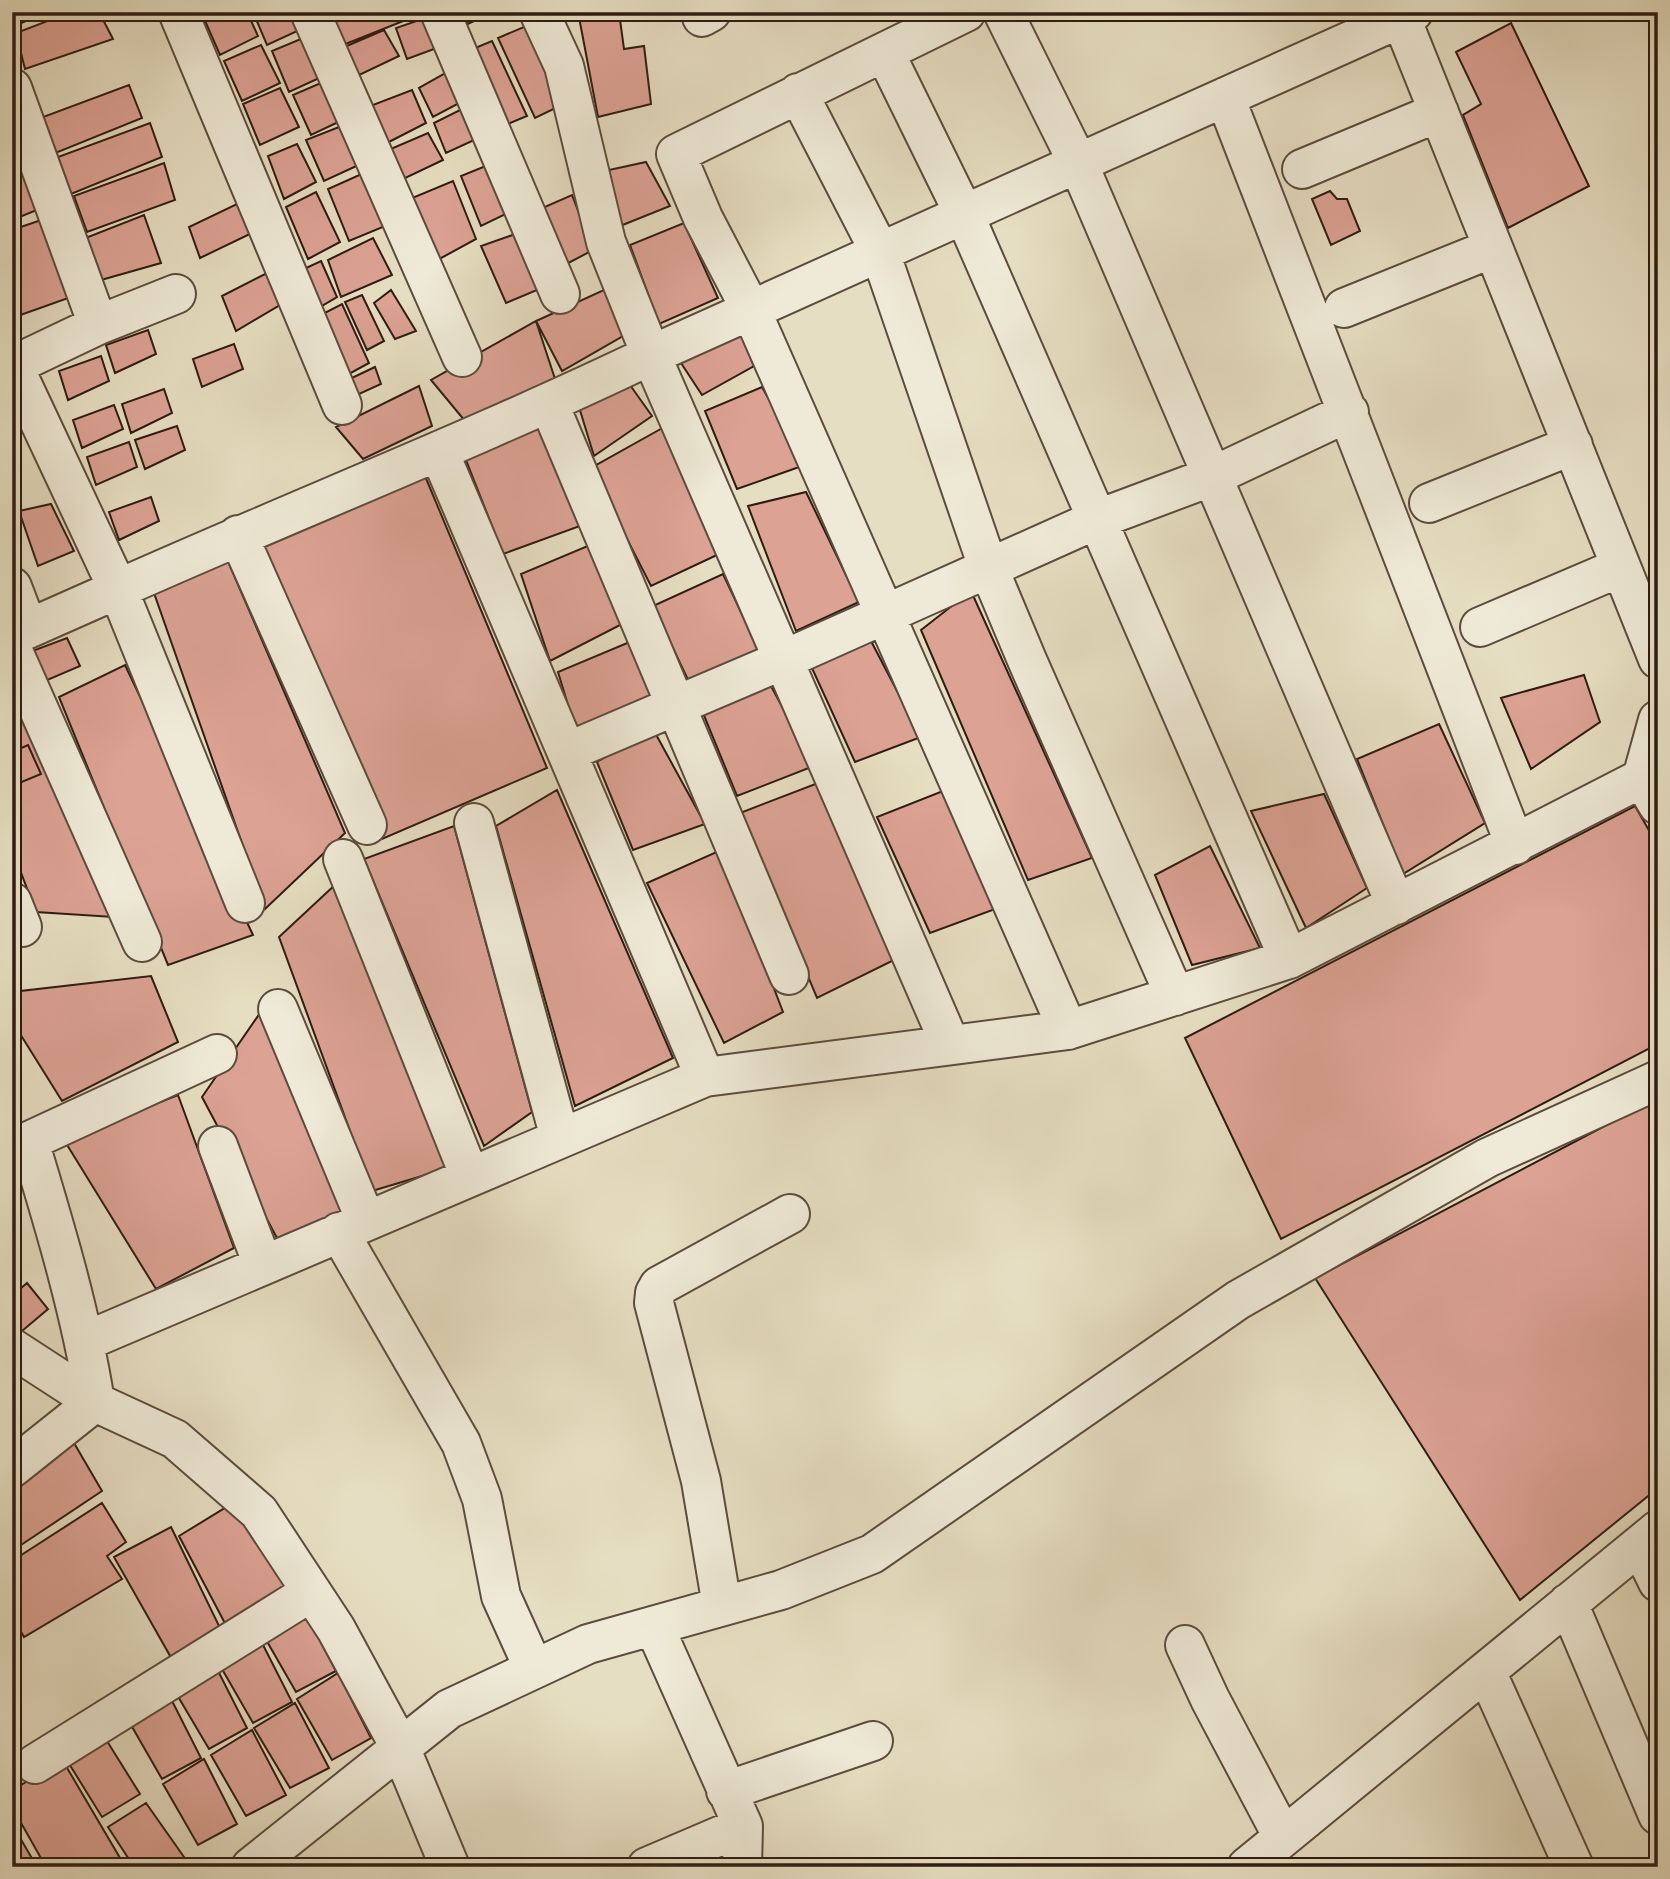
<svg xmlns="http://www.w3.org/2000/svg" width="1670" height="1879" font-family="'Libre Caslon Text',serif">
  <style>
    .building { fill: #dca294; stroke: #2e1c11; stroke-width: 2 }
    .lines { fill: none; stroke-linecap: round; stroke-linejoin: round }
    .minor-casing { stroke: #5c4c3d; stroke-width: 42 }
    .minor { stroke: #efead7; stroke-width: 38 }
  </style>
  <rect width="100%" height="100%" fill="#e6dec2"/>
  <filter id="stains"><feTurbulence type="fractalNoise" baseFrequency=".00286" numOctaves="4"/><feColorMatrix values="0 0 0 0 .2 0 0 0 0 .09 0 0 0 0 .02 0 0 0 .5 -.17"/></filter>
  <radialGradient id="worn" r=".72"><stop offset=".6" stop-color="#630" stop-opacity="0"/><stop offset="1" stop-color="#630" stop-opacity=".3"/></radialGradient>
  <!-- building -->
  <path class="building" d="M 12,12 L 47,12 L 12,27 Z
    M 71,12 L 99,12 L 113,39 L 25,69 L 16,33 Z
    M 207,12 L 247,12 L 258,36 L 220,55 L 202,14 Z
    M 253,12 L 299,12 L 306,27 L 267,45 Z
    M 353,12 L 426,12 L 343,45 L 334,20 Z
    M 463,12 L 493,12 L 468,24 Z
    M 578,12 L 619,12 L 624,49 L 644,46 L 651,104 L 598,117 Z
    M 431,16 L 445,45 L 407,59 L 396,28 Z
    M 1511,23 L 1589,186 L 1508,228 L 1463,115 L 1481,104 L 1456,52 Z
    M 531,24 L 566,103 L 535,118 L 498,38 Z
    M 384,30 L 399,56 L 355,77 L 342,48 Z
    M 308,36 L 328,74 L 289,92 L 272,51 Z
    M 492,41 L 527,116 L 498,128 L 463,53 Z
    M 261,45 L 280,83 L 242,101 L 224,61 Z
    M 451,70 L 465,100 L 433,117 L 419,88 Z
    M 330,79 L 349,117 L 311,135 L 293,95 Z
    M 129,85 L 142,118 L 53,154 L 43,117 Z
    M 280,88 L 299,127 L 260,145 L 243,104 Z
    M 412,90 L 426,123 L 381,146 L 365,108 Z
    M 470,105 L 483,136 L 446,153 L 434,123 Z
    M 150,123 L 162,157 L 71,194 L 58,157 Z
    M 344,125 L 363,163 L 324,181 L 306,140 Z
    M 428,133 L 443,160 L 399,181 L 386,151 Z
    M 297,144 L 316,182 L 284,199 L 268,156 Z
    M 18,157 L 37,210 L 12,220 L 12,159 Z
    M 646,162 L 670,206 L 620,226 L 609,170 Z
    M 164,163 L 175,200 L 87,232 L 74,196 Z
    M 493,163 L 516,209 L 481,226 L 461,176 Z
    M 366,172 L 390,224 L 349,241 L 328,189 Z
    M 453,181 L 476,239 L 432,263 L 405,201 Z
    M 1330,191 L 1337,199 L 1347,199 L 1360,231 L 1331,245 L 1312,199 Z
    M 316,192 L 340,242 L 308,259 L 286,207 Z
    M 572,195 L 593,250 L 555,270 L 531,213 Z
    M 239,203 L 252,233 L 200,258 L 189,227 Z
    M 144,215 L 161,263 L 101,280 L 83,239 Z
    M 47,218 L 74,296 L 12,318 L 12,230 Z
    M 684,223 L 718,298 L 659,324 L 630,245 Z
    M 527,230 L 549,285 L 506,303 L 481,246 Z
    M 373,238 L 392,275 L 341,297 L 328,260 Z
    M 321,261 L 337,297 L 308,314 L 291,275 Z
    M 271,271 L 285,302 L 236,331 L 222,296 Z
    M 606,289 L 623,336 L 562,371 L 536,321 Z
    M 391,290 L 416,331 L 395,339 L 374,303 Z
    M 362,295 L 384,341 L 367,350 L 345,302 Z
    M 342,304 L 369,363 L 336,381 L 311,320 Z
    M 734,317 L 754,366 L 702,395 L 679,360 Z
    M 536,321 L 556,382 L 465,421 L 431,380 Z
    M 148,330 L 156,354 L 115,373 L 106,345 Z
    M 234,344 L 243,369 L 202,387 L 193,359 Z
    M 101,356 L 109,381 L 68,400 L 59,371 Z
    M 375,367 L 381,384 L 346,400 L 339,384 Z
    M 630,385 L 652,416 L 594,456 L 579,407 Z
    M 419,386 L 432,426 L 363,459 L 336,427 Z
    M 762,387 L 805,465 L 737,489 L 705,411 Z
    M 164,389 L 172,413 L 131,433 L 122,404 Z
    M 114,405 L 123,429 L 82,448 L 73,420 Z
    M 177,426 L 185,450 L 145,469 L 135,440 Z
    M 539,426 L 580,526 L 503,554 L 464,455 Z
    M 666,426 L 734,547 L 651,586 L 591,468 Z
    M 129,442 L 137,467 L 96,485 L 87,457 Z
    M 425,476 L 547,768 L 382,839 L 261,542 Z
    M 806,492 L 859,602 L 796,631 L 748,506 Z
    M 151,497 L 159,521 L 119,540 L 109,512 Z
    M 51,504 L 74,551 L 38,566 L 19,511 Z
    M 590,545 L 624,623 L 550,661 L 521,574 Z
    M 227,559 L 345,833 L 265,909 L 154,593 Z
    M 723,574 L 759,650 L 689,682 L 653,606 Z
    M 971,591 L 1092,858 L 1028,880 L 921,630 Z
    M 67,638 L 80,666 L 38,684 L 27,653 Z
    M 632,641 L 671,695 L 575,728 L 558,672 Z
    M 871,641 L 921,737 L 855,762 L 811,666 Z
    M 125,665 L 253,935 L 168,965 L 59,697 Z
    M 1584,675 L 1600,722 L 1531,769 L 1501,698 Z
    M 771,686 L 814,766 L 737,796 L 703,713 Z
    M 12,694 L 113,917 L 36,912 L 12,849 Z
    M 1439,724 L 1485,823 L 1403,874 L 1357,759 Z
    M 653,729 L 705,824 L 633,850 L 597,762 Z
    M 28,745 L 41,774 L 12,786 L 12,752 Z
    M 818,783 L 896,959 L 817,998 L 740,813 Z
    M 948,789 L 998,908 L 930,933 L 877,817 Z
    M 557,790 L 673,1058 L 575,1106 L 496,826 Z
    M 1324,794 L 1367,888 L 1306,928 L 1251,811 Z
    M 1635,806 L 1658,846 L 1658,1044 L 1281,1239 L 1185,1038 Z
    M 454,826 L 532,1112 L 484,1146 L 364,859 Z
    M 1210,846 L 1260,948 L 1192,965 L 1155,875 Z
    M 721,850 L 783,1012 L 724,1043 L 647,883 Z
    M 337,883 L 452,1167 L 372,1191 L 279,937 Z
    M 151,976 L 178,1042 L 62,1101 L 12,1021 L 12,992 Z
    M 260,1013 L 342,1213 L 278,1240 L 202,1097 Z
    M 178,1095 L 234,1248 L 156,1289 L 64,1140 Z
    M 1658,1098 L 1658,1488 L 1520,1600 L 1315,1278 Z
    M 27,1283 L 48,1309 L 15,1337 L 12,1334 L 12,1296 Z
    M 74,1443 L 102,1491 L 12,1551 L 12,1483 Z
    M 238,1500 L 291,1590 L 228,1629 L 179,1536 Z
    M 102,1503 L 126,1542 L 107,1556 L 122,1579 L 24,1637 L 12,1616 L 12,1561 Z
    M 171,1527 L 222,1632 L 173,1661 L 114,1557 Z
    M 302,1606 L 336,1671 L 296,1692 L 261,1631 Z
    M 259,1637 L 292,1702 L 253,1723 L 218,1662 Z
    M 214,1663 L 247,1728 L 209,1749 L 173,1688 Z
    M 338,1673 L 371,1738 L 332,1760 L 297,1699 Z
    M 168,1693 L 201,1758 L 162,1779 L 127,1718 Z
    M 295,1703 L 329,1768 L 290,1788 L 254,1728 Z
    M 252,1730 L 286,1795 L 246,1816 L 211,1755 Z
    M 102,1733 L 140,1794 L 102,1817 L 63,1754 Z
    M 204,1759 L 237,1824 L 198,1845 L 163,1784 Z
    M 63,1761 L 120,1858 L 104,1867 L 46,1867 L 12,1807 L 12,1790 Z
    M 146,1803 L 191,1867 L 134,1867 L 108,1827 Z
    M 12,1824 L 37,1867 L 12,1867 Z"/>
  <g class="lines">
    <defs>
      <path id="minor" d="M 178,12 L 342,405
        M 310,12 L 462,357
        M 440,12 L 560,294
        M 539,12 L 564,66 L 606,242 L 651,355 L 950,1044
        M 702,12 L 702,17 L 711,12
        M 966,12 L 676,154 L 703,218 L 751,310 L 1068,1030
        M 1003,12 L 1078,163 L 1396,905
        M 1413,12 L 1401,18 L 1658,659
        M 885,53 L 964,214 L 1289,959
        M 12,88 L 98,325
        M 798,93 L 880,252 L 988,567 L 1027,660 L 1175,996
        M 1225,97 L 1515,845
        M 1302,169 L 1439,112
        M 1344,308 L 1493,248
        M 12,366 L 98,325 L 176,294
        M 549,404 L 789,975
        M 439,452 L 705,1077
        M 1429,503 L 1573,445
        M 238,535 L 367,825
        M 12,587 L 28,629
        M 1480,627 L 1621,567
        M 12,636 L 118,589 L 13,365
        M 12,649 L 142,942
        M 567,752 L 783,660 L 1098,519 L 1213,476 L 1349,412
        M 1642,778 L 1658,720
        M 474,823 L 560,1138
        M 343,859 L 470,1177
        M 12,902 L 22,927
        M 245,903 L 118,589 C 295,510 476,439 651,355 L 1401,18 L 1398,12
        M 278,1009 L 366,1221
        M 218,1146 L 263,1265
        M 339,1232 L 461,1443 L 482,1499 L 501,1596 L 534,1669
        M 86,1341 L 705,1077 L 1068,1030 L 1289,959 L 1642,778 L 1658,805
        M 12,1348 L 95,1402 L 175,1439 L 259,1512 L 336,1629 L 400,1747 L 450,1867
        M 12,1468 L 95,1402 C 81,1313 55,1227 29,1141 L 217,1054
        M 1640,1545 L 1658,1582
        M 1568,1603 L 1658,1815
        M 722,1606 L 701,1481 L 654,1303 L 655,1293 L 659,1286 L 790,1214
        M 654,1626 L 743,1826 L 742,1867
        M 1185,1645 L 1210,1699 L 1283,1837
        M 1486,1671 L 1574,1867
        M 35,1764 L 311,1592
        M 726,1791 L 873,1741
        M 251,1867 L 449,1709 L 588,1644 L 781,1590 L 872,1554 L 1238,1300 L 1487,1158 L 1658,1080
        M 647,1867 L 743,1826
        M 1247,1867 L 1658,1530"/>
    </defs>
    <!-- minor casing -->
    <use href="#minor" class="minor-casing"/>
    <!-- minor -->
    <use href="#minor" class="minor"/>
  </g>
  <!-- margin -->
  <rect width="1670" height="1879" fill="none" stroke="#e6dec2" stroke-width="42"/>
  <rect x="14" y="14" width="1642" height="1851" fill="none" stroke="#2e1c11" stroke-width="3.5"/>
  <rect x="21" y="21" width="1628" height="1837" fill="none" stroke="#2e1c11" stroke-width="2"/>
  <rect width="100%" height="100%" filter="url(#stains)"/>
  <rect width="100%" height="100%" fill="url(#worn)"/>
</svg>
